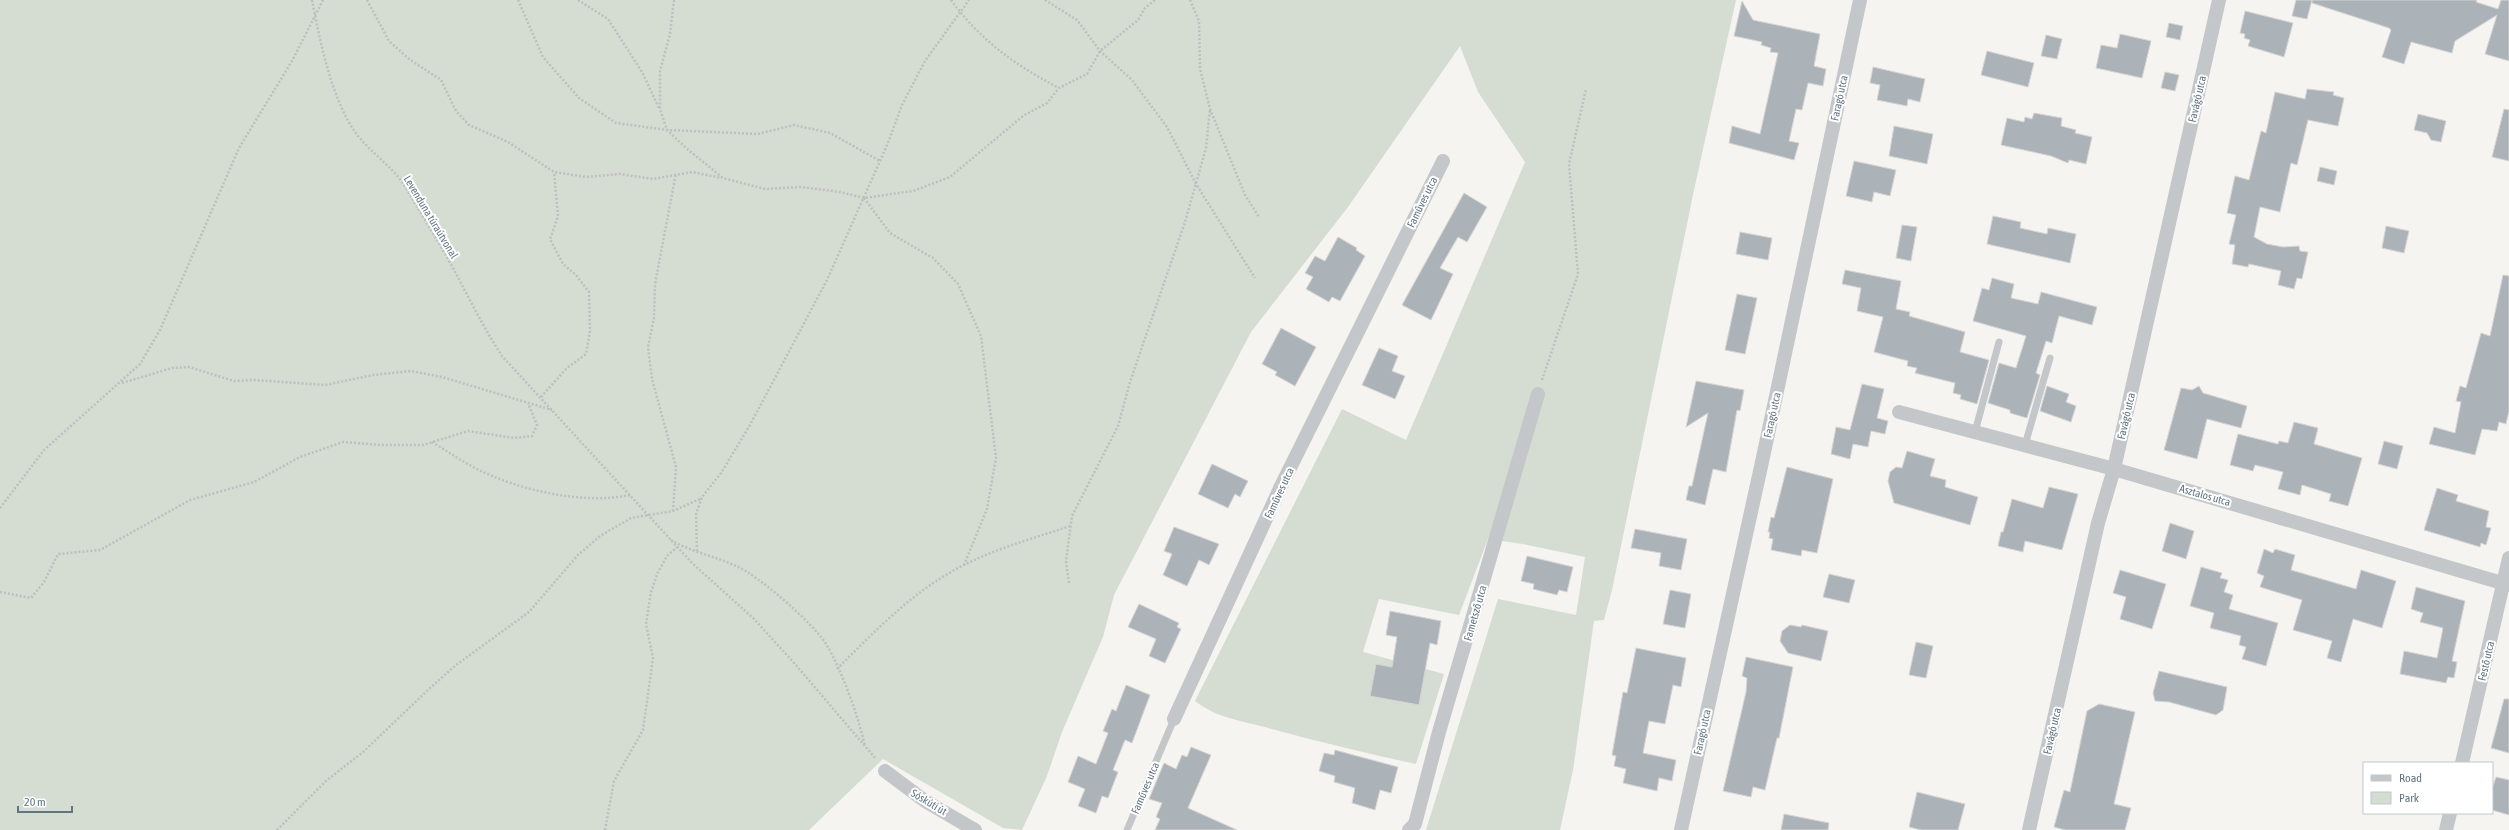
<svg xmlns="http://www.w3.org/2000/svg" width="2509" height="830" font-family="'Asap Condensed',sans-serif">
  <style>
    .green { fill: #d5dcd1 }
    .building { fill: #abb3b8; stroke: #d6d5d3 }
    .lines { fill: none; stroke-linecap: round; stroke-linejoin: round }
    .path { stroke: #bdbfc1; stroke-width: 2.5; stroke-dasharray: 2 2; stroke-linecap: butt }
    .service { stroke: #c4c7ca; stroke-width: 7 }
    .minor { stroke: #c4c7ca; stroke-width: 14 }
    .labels { text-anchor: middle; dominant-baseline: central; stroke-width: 4; stroke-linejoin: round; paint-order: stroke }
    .street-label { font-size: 11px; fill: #627583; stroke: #fff }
  </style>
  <rect width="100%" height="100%" fill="#f5f4f0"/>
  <!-- green -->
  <path class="green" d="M 0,0 L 1736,0 L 1694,190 L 1612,590 L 1604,620 L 1594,621 L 1573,770 L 1560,830 L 1426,830 L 1498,599 L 1576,615 L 1585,557 L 1523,544 L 1488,539 L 1459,615 L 1379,599 L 1363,652 L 1444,674 L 1416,764 C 1366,753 1315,741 1265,727 C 1241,721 1215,717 1195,701 L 1342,409 L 1406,440 L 1525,162 L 1478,92 L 1460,46 L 1348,207 L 1251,332 L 1114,595 L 1103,637 L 1062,732 L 1047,776 L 1022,830 L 1003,828 L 883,759 L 809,830 L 0,830 Z"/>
  <!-- building -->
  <path class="building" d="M 2296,0 L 2312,0 L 2307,19 L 2292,16 Z
    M 2312,0 L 2477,0 L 2476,2 L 2498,9 L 2501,0 L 2509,0 L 2509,61 L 2485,54 L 2497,15 L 2455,41 L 2452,53 L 2411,42 L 2404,64 L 2382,57 L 2391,30 L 2389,28 L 2312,3 Z
    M 1742,1 L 1753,20 L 1820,34 L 1814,66 L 1826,69 L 1823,86 L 1808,83 L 1802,110 L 1796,109 L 1789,141 L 1799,143 L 1794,160 L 1729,143 L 1732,126 L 1760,134 L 1778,53 L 1770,52 L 1771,48 L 1761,45 L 1762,42 L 1734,36 Z
    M 2245,11 L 2293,23 L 2284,57 L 2248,46 L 2250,40 L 2244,38 L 2245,34 L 2240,33 Z
    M 2169,23 L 2183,26 L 2180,40 L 2166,37 Z
    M 2120,34 L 2151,41 L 2142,78 L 2096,68 L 2101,45 L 2117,48 Z
    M 2046,35 L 2062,39 L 2057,59 L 2041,56 Z
    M 1987,51 L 2034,63 L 2028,87 L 1981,75 Z
    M 1873,67 L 1925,79 L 1920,102 L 1908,99 L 1907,106 L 1877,100 L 1880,85 L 1870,83 Z
    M 2165,72 L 2179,75 L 2175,91 L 2161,88 Z
    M 2307,89 L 2334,92 L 2333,95 L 2344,98 L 2338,126 L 2308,120 L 2297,165 L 2291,163 L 2280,212 L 2260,207 L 2254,237 L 2267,244 L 2283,247 L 2299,246 L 2300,251 L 2308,252 L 2302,279 L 2297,278 L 2294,289 L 2278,285 L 2281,271 L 2249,264 L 2248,267 L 2232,264 L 2235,245 L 2229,244 L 2236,215 L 2227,213 L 2235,176 L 2249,180 L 2261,131 L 2266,133 L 2275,92 L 2305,99 Z
    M 2504,109 L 2509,110 L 2509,161 L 2492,157 Z
    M 2034,113 L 2062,118 L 2061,126 L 2076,130 L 2075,133 L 2092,137 L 2086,164 L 2069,160 L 2068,163 L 2051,156 L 2001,145 L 2007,118 L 2024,122 L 2025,117 L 2032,119 Z
    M 2418,114 L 2446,121 L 2441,142 L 2431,140 L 2427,133 L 2414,130 Z
    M 1894,126 L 1933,134 L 1927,164 L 1889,156 Z
    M 1854,161 L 1896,170 L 1890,196 L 1874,192 L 1872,202 L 1846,196 Z
    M 2320,167 L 2337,171 L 2334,185 L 2317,181 Z
    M 1464,193 L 1487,207 L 1467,242 L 1458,237 L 1440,268 L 1453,274 L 1431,320 L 1402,305 Z
    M 1993,216 L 2021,222 L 2020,228 L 2047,234 L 2048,228 L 2076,234 L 2070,263 L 1987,244 Z
    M 1902,225 L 1917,227 L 1911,261 L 1896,258 Z
    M 2386,226 L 2409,231 L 2404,253 L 2382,248 Z
    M 1740,232 L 1772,238 L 1768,260 L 1736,254 Z
    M 1338,237 L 1357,248 L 1356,250 L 1365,256 L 1340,301 L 1332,297 L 1329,302 L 1306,289 L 1313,277 L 1305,273 L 1315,256 L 1325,261 Z
    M 1845,270 L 1901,281 L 1896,309 L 1910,312 L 1909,316 L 1965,332 L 1960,352 L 1989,360 L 1977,404 L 1960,399 L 1961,395 L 1953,393 L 1955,383 L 1915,373 L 1917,368 L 1907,366 L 1908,361 L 1874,352 L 1883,317 L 1857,311 L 1861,288 L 1842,284 Z
    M 2503,275 L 2509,276 L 2509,411 L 2506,424 L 2499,422 L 2497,431 L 2482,429 L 2475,455 L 2429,444 L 2434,427 L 2455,433 L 2461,402 L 2456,401 L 2460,386 L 2466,388 L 2481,333 L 2490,336 Z
    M 1992,278 L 2014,284 L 2011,298 L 2038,304 L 2041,292 L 2097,307 L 2092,325 L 2059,316 L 2052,343 L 2046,341 L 2036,373 L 2040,375 L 2027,418 L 2010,413 L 2010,410 L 1988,403 L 1999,363 L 2016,368 L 2026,336 L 1973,321 L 1982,288 L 1989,290 Z
    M 1737,294 L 1757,298 L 1745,354 L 1725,350 Z
    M 1281,328 L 1316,347 L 1295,386 L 1275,375 L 1277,372 L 1262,364 Z
    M 1379,348 L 1398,356 L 1392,371 L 1405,376 L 1395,399 L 1362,385 Z
    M 1696,381 L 1744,390 L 1740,411 L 1737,410 L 1726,472 L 1713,469 L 1705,505 L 1686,500 L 1689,486 L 1692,486 L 1708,413 L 1686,427 Z
    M 1862,384 L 1884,389 L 1877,418 L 1888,421 L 1885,434 L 1871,431 L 1868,447 L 1853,444 L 1850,459 L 1831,454 L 1836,427 L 1850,430 Z
    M 2047,386 L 2069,394 L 2066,402 L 2076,406 L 2071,422 L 2040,411 Z
    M 2199,386 L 2203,393 L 2247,406 L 2241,428 L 2207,419 L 2197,459 L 2164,450 L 2181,388 L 2192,390 Z
    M 2294,422 L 2318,428 L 2314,444 L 2362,458 L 2348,506 L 2329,501 L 2331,494 L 2302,485 L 2300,495 L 2278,489 L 2283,472 L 2255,465 L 2253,471 L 2230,465 L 2238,434 L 2278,444 L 2279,441 L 2288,443 Z
    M 2384,441 L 2403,446 L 2397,469 L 2378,464 Z
    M 1907,451 L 1935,459 L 1930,476 L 1946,480 L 1945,487 L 1978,497 L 1970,525 L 1894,503 L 1888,481 L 1890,472 L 1896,467 L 1902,468 Z
    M 1212,464 L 1248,481 L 1240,497 L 1235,494 L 1228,508 L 1198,494 Z
    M 1787,467 L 1833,479 L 1817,553 L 1802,550 L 1801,556 L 1771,550 L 1773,539 L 1769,538 L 1770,532 L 1768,532 L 1771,517 L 1774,518 Z
    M 2049,487 L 2078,494 L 2062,550 L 2025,541 L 2023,552 L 1998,546 L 2001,532 L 2003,532 L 2012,499 L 2043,508 Z
    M 2437,488 L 2458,495 L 2456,501 L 2489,511 L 2486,527 L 2491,528 L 2486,545 L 2481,543 L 2480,547 L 2424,530 Z
    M 2170,523 L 2194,531 L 2186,559 L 2162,551 Z
    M 1174,527 L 1219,544 L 1209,565 L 1199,560 L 1187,586 L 1163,575 L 1172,554 L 1164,551 Z
    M 1635,529 L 1687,539 L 1681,570 L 1659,566 L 1661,553 L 1631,548 Z
    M 2264,549 L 2273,553 L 2275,549 L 2295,555 L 2291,570 L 2356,589 L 2361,570 L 2396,581 L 2382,628 L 2353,619 L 2341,662 L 2327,658 L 2332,641 L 2293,630 L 2302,600 L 2260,587 L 2264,576 L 2257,573 Z
    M 1527,556 L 1573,567 L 1567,592 L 1559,590 L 1557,595 L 1533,589 L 1534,584 L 1521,581 Z
    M 2201,567 L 2222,573 L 2220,578 L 2228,580 L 2224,592 L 2233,595 L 2229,609 L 2278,623 L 2266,666 L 2242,659 L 2246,647 L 2239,645 L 2241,636 L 2210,628 L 2214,613 L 2190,606 Z
    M 2120,570 L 2166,584 L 2152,629 L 2120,619 L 2126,597 L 2113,593 Z
    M 1829,574 L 1855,580 L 1849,603 L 1823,597 Z
    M 2416,587 L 2465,601 L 2452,661 L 2457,662 L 2454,678 L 2448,677 L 2446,683 L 2400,674 L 2404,651 L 2437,658 L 2443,628 L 2420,622 L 2423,613 L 2411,609 Z
    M 1670,590 L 1691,594 L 1685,628 L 1663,624 Z
    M 1139,604 L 1179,623 L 1177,627 L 1181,629 L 1165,663 L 1149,656 L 1156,639 L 1128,627 Z
    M 1390,611 L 1441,621 L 1437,645 L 1430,643 L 1419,705 L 1370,696 L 1376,664 L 1392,667 L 1397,637 L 1386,635 Z
    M 1790,625 L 1801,627 L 1802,625 L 1828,631 L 1821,661 L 1788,653 L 1780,641 L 1782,631 Z
    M 1916,642 L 1933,646 L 1926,678 L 1909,675 Z
    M 1636,648 L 1686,658 L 1681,687 L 1673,685 L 1665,724 L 1649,721 L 1643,753 L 1676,760 L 1672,781 L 1659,778 L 1657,791 L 1623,783 L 1626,769 L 1614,766 L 1616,756 L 1612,755 L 1623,692 L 1627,693 Z
    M 1746,657 L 1793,667 L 1779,738 L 1777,738 L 1765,790 L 1753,787 L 1751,797 L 1723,791 L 1746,692 L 1747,678 L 1742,676 Z
    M 2159,671 L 2227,687 L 2223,710 L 2216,715 L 2169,702 L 2155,701 L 2153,693 Z
    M 1126,685 L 1150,695 L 1132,743 L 1125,740 L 1113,770 L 1118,772 L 1108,798 L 1102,796 L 1096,813 L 1078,806 L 1085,789 L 1068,782 L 1078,756 L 1096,764 L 1108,733 L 1103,731 L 1112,709 L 1116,711 Z
    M 2504,699 L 2509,699 L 2509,753 L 2491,748 Z
    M 2099,704 L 2135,712 L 2114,804 L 2131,808 L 2125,830 L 2065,830 L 2054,827 L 2064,790 L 2070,792 L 2087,711 Z
    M 1191,747 L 1211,755 L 1188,808 L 1237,830 L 1155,830 L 1160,819 L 1156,817 L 1162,803 L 1149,799 L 1164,763 L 1176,769 L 1182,755 L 1187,757 Z
    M 1335,750 L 1398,767 L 1391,793 L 1380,790 L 1375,810 L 1352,803 L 1355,788 L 1334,782 L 1335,776 L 1319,771 L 1324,753 L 1334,755 Z
    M 2496,777 L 2509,780 L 2509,815 L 2492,810 L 2492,789 Z
    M 1917,792 L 1965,804 L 1958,830 L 1921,830 L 1909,827 Z
    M 1784,814 L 1829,823 L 1828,830 L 1781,830 Z"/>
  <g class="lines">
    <!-- path -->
    <path class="path" d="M 312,0 C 320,41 331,97 355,132 C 370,153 393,166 406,188 C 421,214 437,239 452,266 C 468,296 483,327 502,356 L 693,564 L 753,618 L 795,664 L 876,759
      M 367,0 L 389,41 L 409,59 L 441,80 L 456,111 L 469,125 L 508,142 L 554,172 L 586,177 L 620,174 L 653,179 L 692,172 L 722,178
      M 518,0 L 543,57 L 579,98 L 616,123 L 667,130 L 758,134 L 794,125 L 830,133 L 880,161
      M 578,0 L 608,19 L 642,72 L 659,108
      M 674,0 L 670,34 L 660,71 L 660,109 L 667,130 L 686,148 L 723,178 L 765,189 L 801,187 L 840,192 L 864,198 L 913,191 L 950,177 L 1023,116 L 1047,103 L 1059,88 L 1087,74 L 1100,51 L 1138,20 L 1145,8 L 1155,0
      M 951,0 C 981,41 1015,65 1059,88
      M 1045,0 L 1077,20 L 1100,51 L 1132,80 L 1167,127 L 1196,184 L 1255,278
      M 1190,0 L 1199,21 L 1200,69 L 1210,109 L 1245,195 L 1259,217
      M 864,198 L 890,233 L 933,258 L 958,284 L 981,336 L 996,458 L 987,509 L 964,565
      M 1542,380 L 1578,274 L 1569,164 L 1586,89
      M 122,383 L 172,368 L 189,367 L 234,381 L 254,380 L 325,385 L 373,375 L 411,371 L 442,377 L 552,410
      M 541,397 L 567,368 L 586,354 L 590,331 L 589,292 L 576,275 L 563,264 L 550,239 L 558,216 L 554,172
      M 432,442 C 447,451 461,461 477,469 C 518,490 584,505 630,495
      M 0,508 L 44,450 L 140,364 L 160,330 L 239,148 L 292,61 L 323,0
      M 673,511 L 676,467 L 652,379 L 648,347 L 654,318 L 655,284 L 676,173
      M 671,540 C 691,552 715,556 736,566 C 758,575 813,623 826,644 C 842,670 858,716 865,746
      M 697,551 L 696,514 L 702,497 L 721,473 L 750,425 L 827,280 L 888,143 L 902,105 L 925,61 L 969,0
      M 1069,583 L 1066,561 L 1072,516 L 1118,426 L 1130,382 L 1185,222 L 1206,148 L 1210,109
      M 0,592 L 31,598 L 44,582 L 58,554 L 100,550 L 190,500 L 254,482 L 300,457 L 343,442 L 381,445 L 423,445 L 468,431 L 514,438 L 532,436 L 537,425 L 528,403
      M 837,669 C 876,630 914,590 964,565 C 997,548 1035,538 1070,526
      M 277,830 L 326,781 L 363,752 L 429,689 L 456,665 L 529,612 L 578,555 L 600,536 L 631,518 L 673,511 L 702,498
      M 605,830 L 614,781 L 643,730 L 653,658 L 646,624 L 651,592 L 658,572 L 667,556 L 677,547"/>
    <!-- service -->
    <path class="service" d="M 1975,432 L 1999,342
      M 2025,445 L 2050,358
      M 1127,830 L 1174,719"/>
    <!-- minor -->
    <path class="minor" d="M 1899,412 L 2114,469 L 2509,585
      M 1174,719 L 1282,484 L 1443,161
      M 2462,763 L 2509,558
      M 885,771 L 925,801 L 975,830
      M 1409,830 L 1415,824 L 1439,732 L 1538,394
      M 1681,830 L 1762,462 L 1860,0
      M 2029,830 L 2098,523 L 2114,469 L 2219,0
      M 2446,830 L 2450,813"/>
  </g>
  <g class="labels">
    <!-- street labels -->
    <g class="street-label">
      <text transform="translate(1839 98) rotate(-78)">Faragó utca</text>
      <text transform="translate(2197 99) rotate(-77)">Favágó utca</text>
      <text transform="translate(1422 202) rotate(-64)">Faműves utca</text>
      <text transform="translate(431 217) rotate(59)">Levenduna túraútvonal</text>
      <text transform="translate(1772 415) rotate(-78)">Faragó utca</text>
      <text transform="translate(2126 416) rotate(-77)">Favágó utca</text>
      <text transform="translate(1279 493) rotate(-65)">Faműves utca</text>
      <text transform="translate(2205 495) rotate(16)">Asztalos utca</text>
      <text transform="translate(1475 613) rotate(-74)">Fametsző utca</text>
      <text transform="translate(2486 661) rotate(-77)">Festő utca</text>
      <text transform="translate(2052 731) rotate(-77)">Favágó utca</text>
      <text transform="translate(1702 732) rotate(-78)">Faragó utca</text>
      <text transform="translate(1145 788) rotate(-67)">Faműves utca</text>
      <text transform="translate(929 802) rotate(31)">Sóskúti út</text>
    </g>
  </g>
  <!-- legend -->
  <rect x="2363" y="762" width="130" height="52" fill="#ffffff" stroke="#c0c8cd"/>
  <rect x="2371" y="775" width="20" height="6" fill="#c4c7ca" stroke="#c0c8cd"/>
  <text x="2399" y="782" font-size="12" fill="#627583">Road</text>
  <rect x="2371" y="792" width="20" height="12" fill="#d5dcd1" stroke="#c0c8cd"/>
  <text x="2399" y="802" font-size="12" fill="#627583">Park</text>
  <!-- scale -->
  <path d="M18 806v6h54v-6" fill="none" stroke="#627583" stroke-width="2"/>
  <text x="24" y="806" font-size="12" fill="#627583" stroke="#ffffff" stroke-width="3" paint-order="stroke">20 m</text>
</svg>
